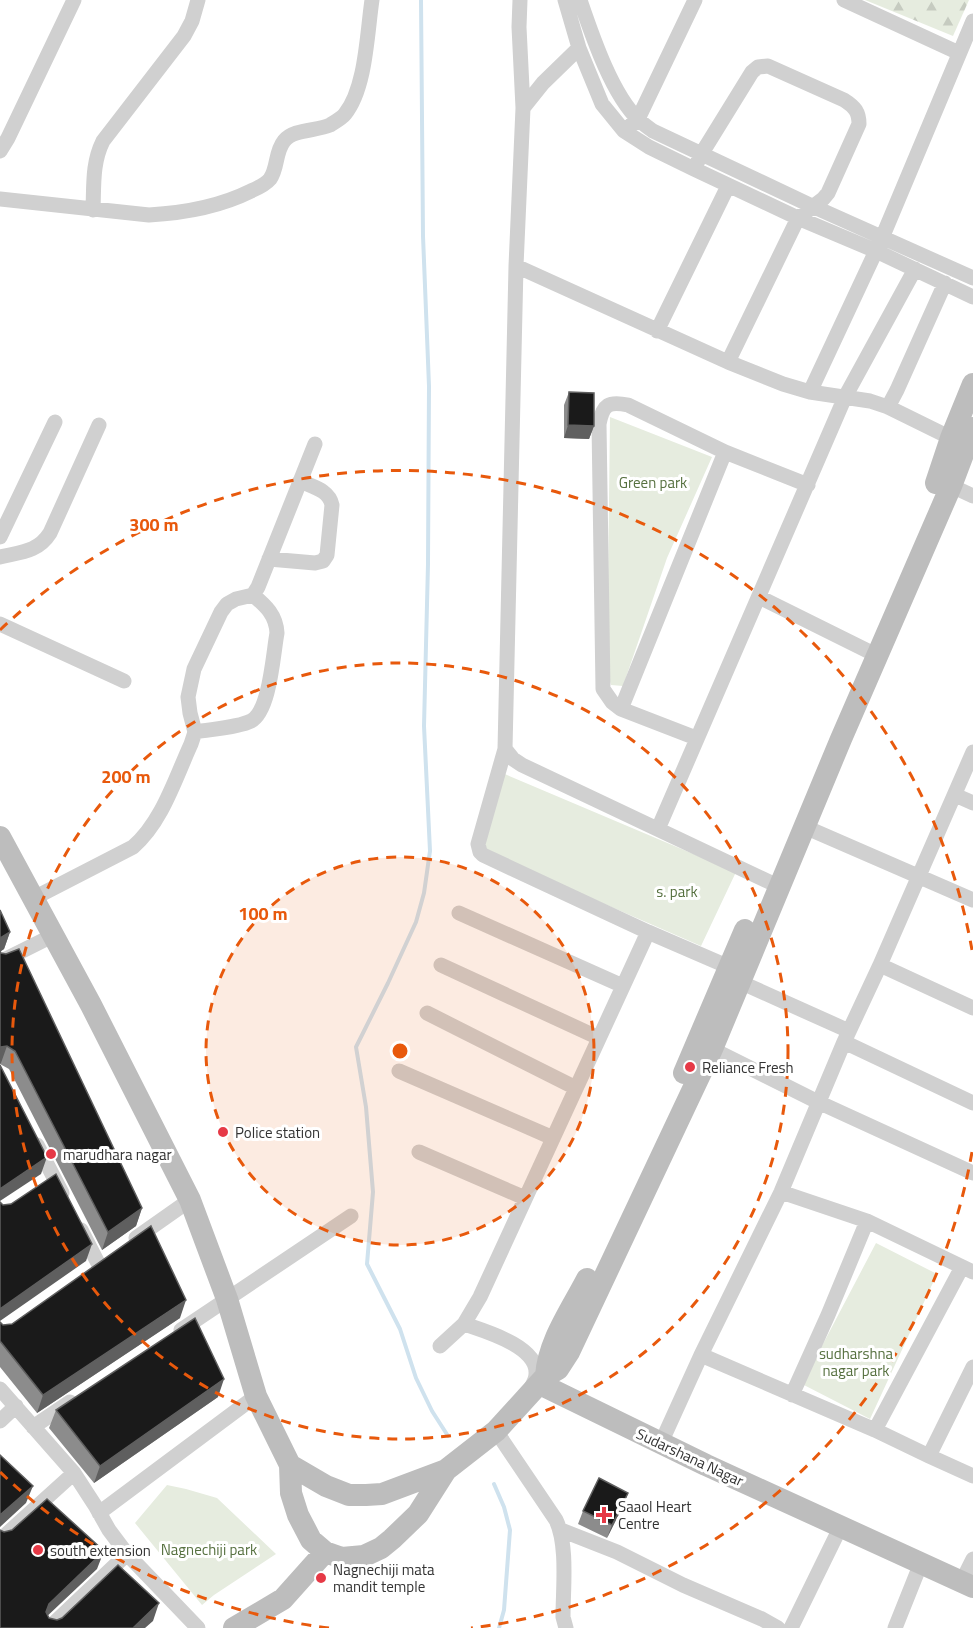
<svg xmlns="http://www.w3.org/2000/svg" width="973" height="1628" font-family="'Titillium Web',sans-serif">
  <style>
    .forest { fill: url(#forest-firs) }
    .green { fill: #e6ecdf }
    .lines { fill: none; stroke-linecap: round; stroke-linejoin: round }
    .stream { stroke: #cfe2ee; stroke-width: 4 }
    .street { stroke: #d0d0d0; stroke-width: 15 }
    .secondary { stroke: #bdbdbd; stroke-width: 22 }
    .wall { fill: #8c8c8c }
    .shaded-wall { fill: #5f5f5f }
    .building { fill: #1a1a1a; stroke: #5f5f5f; stroke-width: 1.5 }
    .ring { fill: none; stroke: #e8590c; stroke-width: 3; stroke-dasharray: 10 8 }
    .poi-dot { fill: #e63946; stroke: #fff; stroke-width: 2 }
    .labels { text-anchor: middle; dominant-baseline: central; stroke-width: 6; stroke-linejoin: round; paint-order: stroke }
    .park-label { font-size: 15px; fill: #56703f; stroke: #fff }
    .poi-label { font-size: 15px; fill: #333; stroke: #fff; text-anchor: start }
    .street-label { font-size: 15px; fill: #333; stroke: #fff }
    .centre { fill: #e8590c; stroke: #fff; stroke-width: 3 }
    .ring-label { font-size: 18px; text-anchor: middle; font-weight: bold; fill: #e8590c; stroke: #fff; stroke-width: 6; stroke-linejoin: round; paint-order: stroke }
  </style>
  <defs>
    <pattern id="forest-firs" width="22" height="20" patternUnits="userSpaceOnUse" patternTransform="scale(1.5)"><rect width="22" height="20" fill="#e6ecdf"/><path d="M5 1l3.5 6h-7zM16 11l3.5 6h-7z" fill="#c6cbc0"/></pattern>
  </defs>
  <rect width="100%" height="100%" fill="#fff"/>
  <!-- forest -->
  <path class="forest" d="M 865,0 L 969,0 L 953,36 Z"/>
  <!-- green -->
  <path class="green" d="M 610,417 L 712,457 L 667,558 L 623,686 L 611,685 L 607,672 Z
    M 500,772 L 736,872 L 701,946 L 471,846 Z
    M 876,1243 L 937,1274 L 870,1419 L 802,1384 Z
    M 167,1485 L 186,1489 L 217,1498 L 276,1554 L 214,1595 L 202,1605 L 135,1523 Z"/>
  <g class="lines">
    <!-- stream -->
    <path class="stream" d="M 421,0 L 423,236 L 429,386 L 428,564 L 424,726 L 430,851 L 424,893 L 416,922 L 388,983 L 356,1047 L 366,1107 L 373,1192 L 367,1264 L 400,1329 L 416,1378 L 432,1411 L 448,1436
      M 494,1484 L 504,1507 L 510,1530 L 504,1610 L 499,1628"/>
    <!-- street -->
    <path class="street" d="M 520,0 L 519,27 L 523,108 L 516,266 L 505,749 L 513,759 L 522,765 L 780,887
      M 565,0 L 579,48 L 602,104 L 624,131 L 649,147 L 694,169 L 798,218 L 876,251 L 973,297
      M 580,0 C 592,35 612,95 639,120 C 643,124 649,128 653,131 L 812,206 L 973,278
      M 844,0 L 959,53
      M 523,108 L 543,83 L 579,48
      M 631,125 L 638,119 L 695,0
      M 0,151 L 8,138 L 74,0
      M 694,169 L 702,153 L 752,72 L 758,67 L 768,66 L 844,100 C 855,107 859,112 859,124 L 828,193 L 823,199 L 798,218 L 728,362
      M 0,199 L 149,215 C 184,213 219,207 251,191 C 258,188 265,185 270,179 C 278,168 275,152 284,141 C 293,129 317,131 330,125 C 335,122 342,118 345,114 C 366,88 367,33 372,0
      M 93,210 C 94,186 92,163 103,141 L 184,36 L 192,21 L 198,0
      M 516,266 L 728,362 L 783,384 L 810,392 L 870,401 L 888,407 L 951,438
      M 657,331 L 728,186
      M 810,392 L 882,238 L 973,21
      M 888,407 L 897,390 L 945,283
      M 943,482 L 973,496
      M 0,537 L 55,422
      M 0,557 C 21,552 38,552 50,533 L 99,425
      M 269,559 L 315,563 L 323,561 L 327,555 L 332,505 C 329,490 313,487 300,481
      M 759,597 L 878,656
      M 0,624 L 124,681
      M 621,709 L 725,452
      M 195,732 C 211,729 237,728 251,721 C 270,711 273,654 277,633 C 276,615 266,606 253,595
      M 696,738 L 621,709 L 612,702 L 603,689 L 599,424 C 603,404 609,401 628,405 L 725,452 L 808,485
      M 505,749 L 478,844 L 480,852 L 483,855 L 648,932 L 729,967
      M 955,795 L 973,803
      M 805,827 L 973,900
      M 658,829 L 845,397 L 915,269
      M 34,898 L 133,847 C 162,822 175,779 191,744 L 195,732 L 190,713 L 188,697 L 194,669 L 221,612 L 227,604 L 236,599 L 253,595 L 258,587 L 315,444
      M 459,913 L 623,986
      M 0,962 L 54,935
      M 441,965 L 599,1038
      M 880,965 L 973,1008
      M 740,982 L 849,1031
      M 427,1013 L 576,1088
      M 844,1042 L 973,1103
      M 712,1049 L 818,1102 L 973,1173
      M 399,1071 L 553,1138
      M 37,1145 L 62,1193
      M 419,1152 L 525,1198
      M 781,1192 L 867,1221 L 973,1272
      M 81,1230 L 99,1265
      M 136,1238 L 190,1200
      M 464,1324 C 484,1331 538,1346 536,1374 C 536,1379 533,1384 531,1388
      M 181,1330 L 351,1216
      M 440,1346 L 464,1324 L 480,1297 L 648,932
      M 701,1355 L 875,1430 L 929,1456 L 973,1476
      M 0,1389 L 74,1473 L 96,1507 L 109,1530 L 127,1554 L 198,1628
      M 792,1395 L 828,1315 L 867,1221
      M 0,1421 L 16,1406
      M 33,1427 L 70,1402
      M 875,1430 L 962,1267
      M 496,1431 L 556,1520 C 568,1545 563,1588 563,1617 L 566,1628
      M 661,1443 L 701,1355 L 781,1192 L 844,1042 L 880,965 L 973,752
      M 929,1456 L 973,1367
      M 99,1513 L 256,1396
      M 561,1530 L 617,1552 L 683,1585 L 762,1619 L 778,1628
      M 0,1540 L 74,1473
      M 962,1581 L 973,1559
      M 49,1628 L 127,1554
      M 791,1628 L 841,1526
      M 895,1628 L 921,1563"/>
    <!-- secondary -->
    <path class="secondary" d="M 936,483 L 951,438 L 973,384
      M 0,837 L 91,1005 L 190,1200 L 227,1299 L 256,1396 L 290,1465 L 291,1493 L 298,1515 L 311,1540 L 325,1552 L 342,1558 L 364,1556 L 381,1548 L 392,1539 L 418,1514 L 446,1470
      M 684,1073 L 745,930
      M 546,1376 C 548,1342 571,1310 587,1279
      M 540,1384 L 706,1465 L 973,1587
      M 290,1465 L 326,1486 L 349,1495 L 366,1495 L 382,1494 L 446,1470 L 496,1431 L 546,1376 L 558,1369 L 569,1352 L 712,1049 L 841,739 L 951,486 L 973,428
      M 234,1628 L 283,1599 L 325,1552"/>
  </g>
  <!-- wall -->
  <path class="wall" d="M 569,392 L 594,426 L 589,439 L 564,438 L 564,405 Z
    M 0,910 L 10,932 L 4,949 L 0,951 L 1,953 L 6,954 L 19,949 L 142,1208 L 136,1226 L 102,1250 L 9,1069 L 0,1064 Z
    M 180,1318 L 37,1413 L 0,1367 L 0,1341 L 3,1325 Z
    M 218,1397 L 94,1483 L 49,1428 L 56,1410 Z
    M 628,1493 L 623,1506 L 607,1538 L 578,1524 L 583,1511 Z"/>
  <!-- shaded-wall -->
  <path class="shaded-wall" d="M 568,425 L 594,426 L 589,439 L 564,438 Z
    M 10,932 L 4,949 L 0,952 L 0,938 Z
    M 7,1046 L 1,1063 L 0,1064 L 0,1049 L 1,1047 Z
    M 47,1157 L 41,1174 L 0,1201 L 0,1189 Z
    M 142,1208 L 136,1226 L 102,1250 L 108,1232 Z
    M 92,1244 L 86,1261 L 0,1321 L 0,1309 Z
    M 186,1300 L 180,1318 L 37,1413 L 43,1395 Z
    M 224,1379 L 218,1397 L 94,1483 L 100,1466 Z
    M 33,1486 L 26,1503 L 0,1527 L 0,1515 Z
    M 628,1493 L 623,1506 L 607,1538 L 612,1525 Z
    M 104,1551 L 97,1569 L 42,1621 L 49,1604 Z
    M 159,1603 L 153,1621 L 145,1628 L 133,1628 Z"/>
  <!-- building -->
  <path class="building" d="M 569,392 L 594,393 L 594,426 L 568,425 Z
    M 0,910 L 10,932 L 0,938 Z
    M 19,949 L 142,1208 L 108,1232 L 15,1051 L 7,1046 L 1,1047 L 0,1049 L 0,951 L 1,953 L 6,954 Z
    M 0,1065 L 47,1157 L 0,1189 Z
    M 56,1174 L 92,1244 L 0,1309 L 0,1202 L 3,1205 L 11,1204 Z
    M 151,1226 L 186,1300 L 43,1395 L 0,1341 L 0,1322 L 3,1325 L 12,1324 Z
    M 195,1318 L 224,1379 L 100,1466 L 56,1410 Z
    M 0,1455 L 33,1486 L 0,1515 Z
    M 599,1478 L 628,1493 L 612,1525 L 583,1511 Z
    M 47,1499 L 104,1551 L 49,1604 L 46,1612 L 49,1618 L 57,1620 L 62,1618 L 118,1565 L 159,1603 L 133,1628 L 0,1628 L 0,1530 L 4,1532 L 12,1530 Z"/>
  <!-- distance rings -->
  <circle cx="400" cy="1051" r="194" fill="#e8590c" fill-opacity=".12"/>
  <g class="ring">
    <circle cx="400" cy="1051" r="194"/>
    <circle cx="400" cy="1051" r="388"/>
    <path d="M972 1152A581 581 0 0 1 471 1628M329 1628A581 581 0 0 1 0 1472M0 630A581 581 0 0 1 972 950"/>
  </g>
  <!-- markers -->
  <g class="poi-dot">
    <circle cx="690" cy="1067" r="6"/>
    <circle cx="223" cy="1132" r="6"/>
    <circle cx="51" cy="1154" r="6"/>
    <path d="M601 1506h6v6h6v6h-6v6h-6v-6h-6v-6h6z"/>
    <circle cx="38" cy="1550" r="6"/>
    <circle cx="321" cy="1578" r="6"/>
  </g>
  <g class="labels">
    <!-- park labels -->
    <g class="park-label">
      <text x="653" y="482">Green park</text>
      <text x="677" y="891">s. park</text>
      <text x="856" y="1353">sudharshna<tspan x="856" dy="17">nagar park</tspan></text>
      <text x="209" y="1549">Nagnechiji park</text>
    </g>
    <!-- poi labels -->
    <g class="poi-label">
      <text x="702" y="1067">Reliance Fresh</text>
      <text x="235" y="1132">Police station</text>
      <text x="63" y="1154">marudhara nagar</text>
      <text x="618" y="1506">Saaol Heart<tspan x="618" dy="17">Centre</tspan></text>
      <text x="50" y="1550">south extension</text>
      <text x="333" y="1569">Nagnechiji mata<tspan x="333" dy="17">mandit temple</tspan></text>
    </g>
    <!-- street labels -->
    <g class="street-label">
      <text transform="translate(690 1457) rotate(25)">Sudarshana Nagar</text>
    </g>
  </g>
  <circle cx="400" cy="1051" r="9" class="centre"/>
  <g class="ring-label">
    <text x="154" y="531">300 m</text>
    <text x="126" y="783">200 m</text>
    <text x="263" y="920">100 m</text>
  </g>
</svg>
